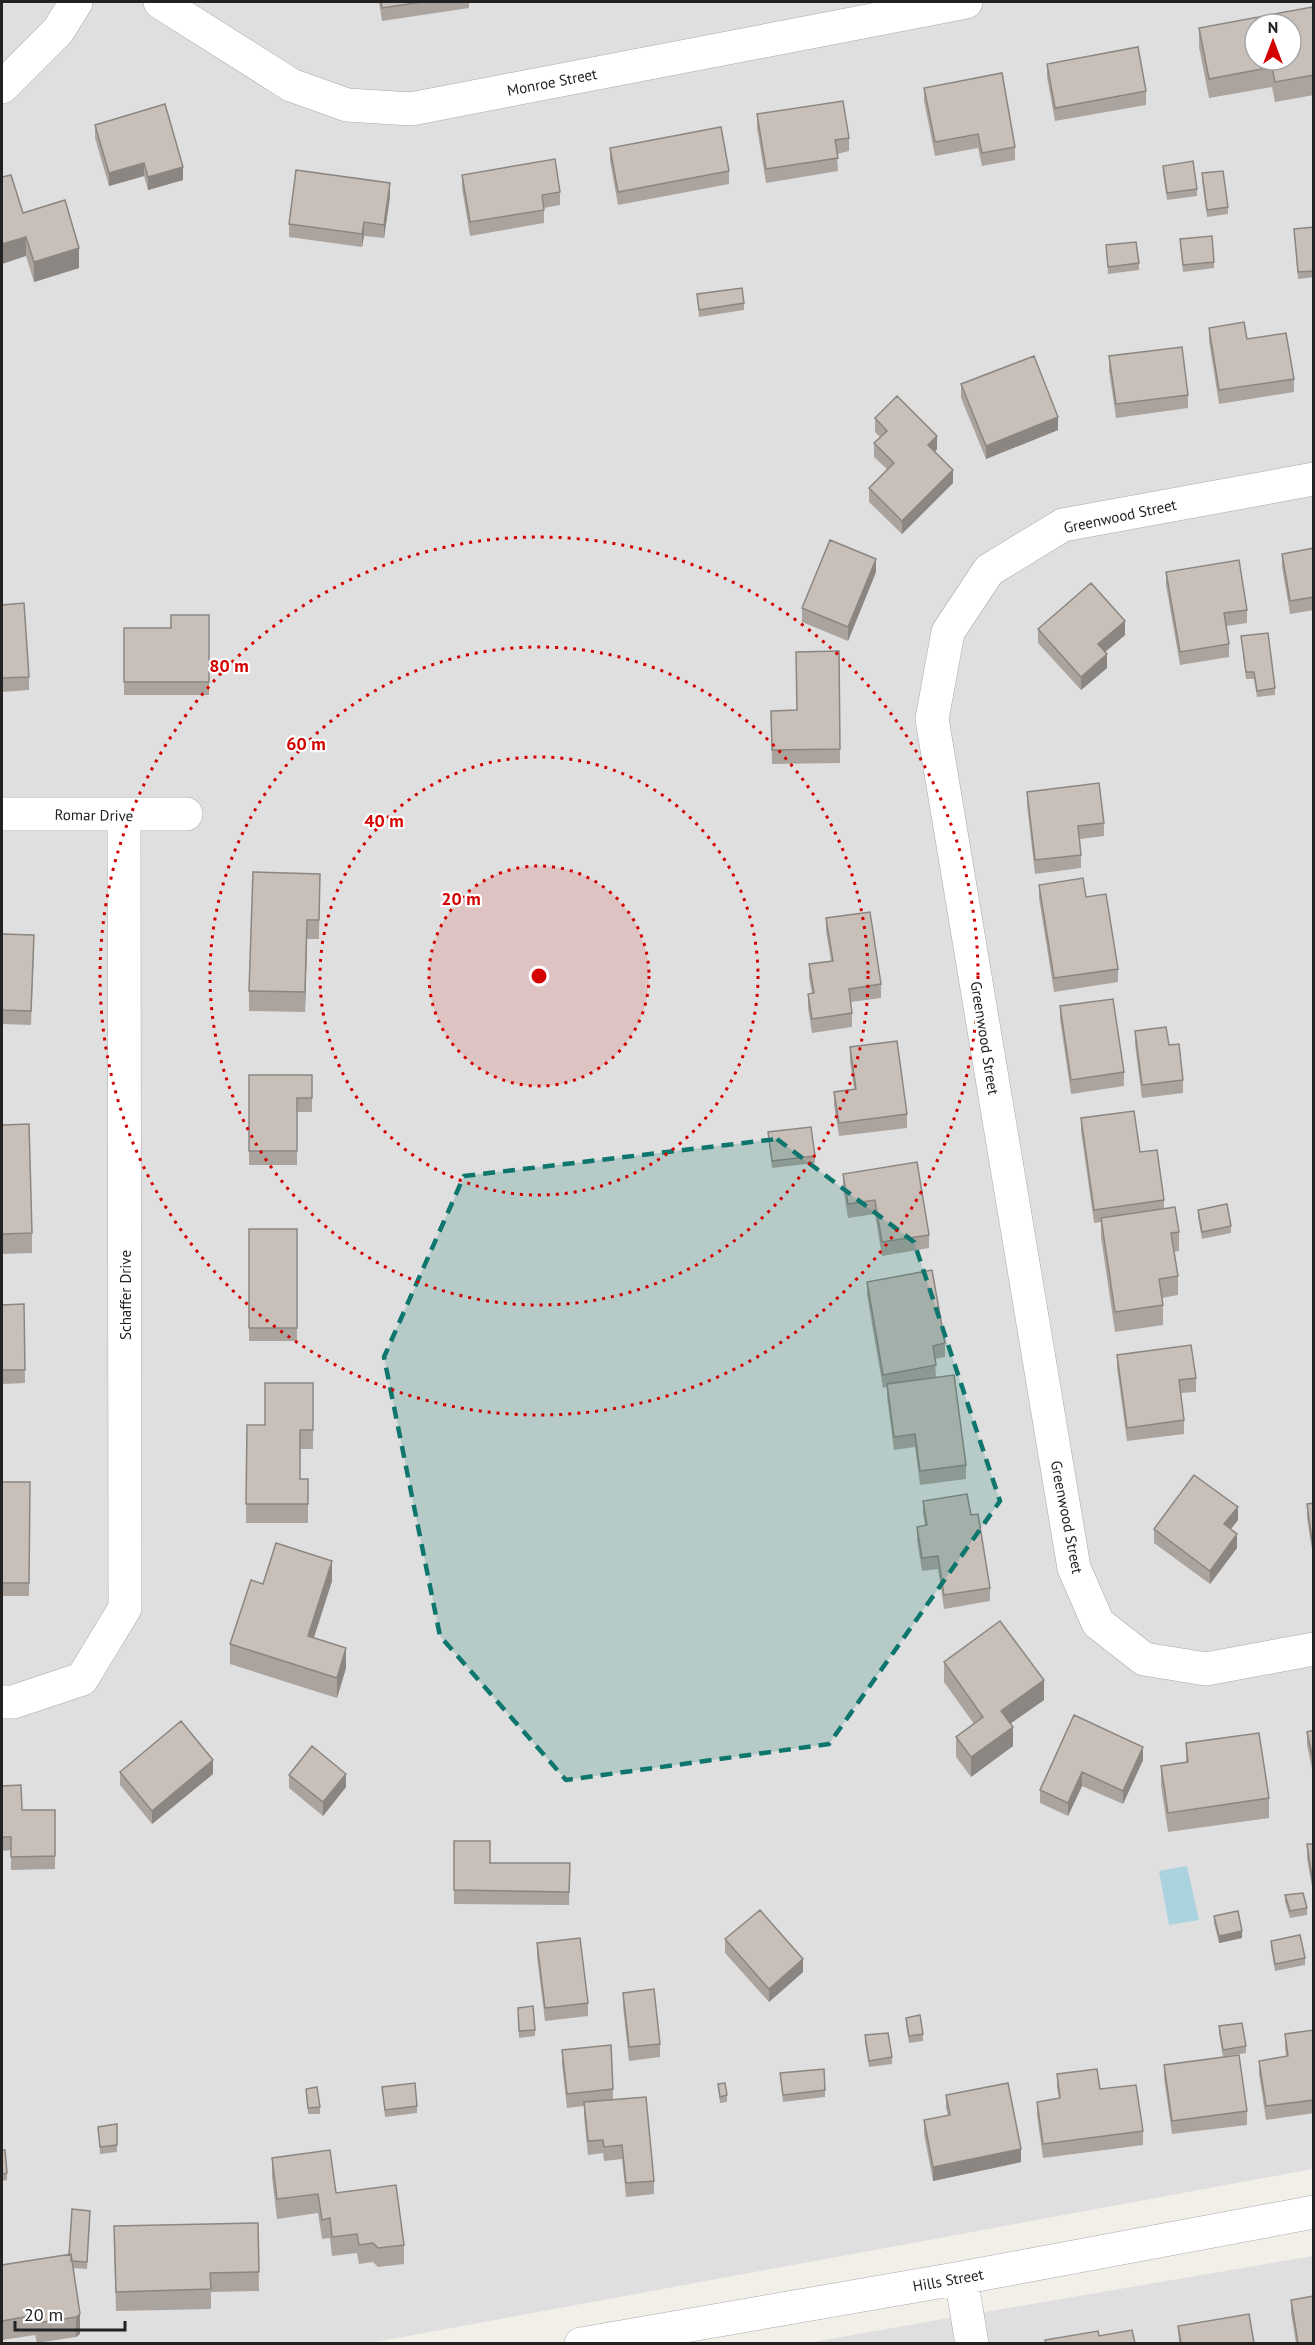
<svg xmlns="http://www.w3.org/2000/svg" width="1315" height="2345" font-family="'PT Sans',sans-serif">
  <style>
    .residential { fill: #e0dfdf; fill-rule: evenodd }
    .water { fill: #aad3df }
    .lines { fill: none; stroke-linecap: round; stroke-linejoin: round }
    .minor-casing { stroke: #a9a9a9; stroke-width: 34 }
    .minor { stroke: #fff; stroke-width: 33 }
    .wall { fill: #aba49e }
    .shaded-wall { fill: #8b8681 }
    .building { fill: #c7bfb8; stroke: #8b8681; stroke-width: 1.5; fill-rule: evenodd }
    .marked { fill: #0f766e; fill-opacity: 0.2; stroke: #0f766e; stroke-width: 4.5; stroke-dasharray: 12 8; stroke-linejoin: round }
    .ring { fill: none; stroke: #d40000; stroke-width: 3; stroke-dasharray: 3 6 }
    .labels { text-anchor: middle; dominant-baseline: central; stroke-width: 4.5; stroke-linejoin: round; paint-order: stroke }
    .street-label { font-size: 15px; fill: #222; stroke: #fff }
    .centre { fill: #d40000; stroke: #fff; stroke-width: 3 }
    .ring-label { font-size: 18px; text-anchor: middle; font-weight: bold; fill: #d40000; stroke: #fff; stroke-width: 4.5; stroke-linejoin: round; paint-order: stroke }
  </style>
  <rect width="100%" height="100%" fill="#f2efe9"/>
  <!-- residential -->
  <path class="residential" d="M 2,2 L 1313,2 L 1313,2169 L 370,2343 L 2,2344 ZM 1255,24 L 1291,24 L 1291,60 L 1255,60 Z
    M 1313,2256 L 1313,2343 L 802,2344 L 926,2322 Z"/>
  <!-- water -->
  <path class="water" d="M 1187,1866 L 1199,1920 L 1169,1925 L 1159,1871 Z"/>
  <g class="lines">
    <defs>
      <path id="minor" d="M 160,2 L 291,85 L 347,105 L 411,109 L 966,2
        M 2,87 L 58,31 L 76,2
        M 1314,479 L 1063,525 L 989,570 L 948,632 L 932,719 L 1074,1568 L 1098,1623 L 1144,1659 L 1206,1669 L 1314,1649
        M 2,814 L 186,814
        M 2,1702 L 13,1702 L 82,1679 L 125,1608 L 124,816
        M 961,2278 L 972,2344
        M 581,2344 L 961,2278 L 1314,2212"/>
    </defs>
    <!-- minor casing -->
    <use href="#minor" class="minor-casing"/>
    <!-- minor -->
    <use href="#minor" class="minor"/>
  </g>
  <!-- wall -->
  <path class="wall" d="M 379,2 L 469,2 L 469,8 L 382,21 Z
    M 1314,15 L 1314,95 L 1275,102 L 1272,87 L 1209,98 L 1199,47 L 1199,28 Z
    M 1047,64 L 1146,91 L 1146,105 L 1055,121 L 1047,77 Z
    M 924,88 L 1015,147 L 1015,160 L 982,166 L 978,148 L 935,156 L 924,101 Z
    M 757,114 L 849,138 L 849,151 L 837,154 L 838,171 L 766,183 L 757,128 Z
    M 95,125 L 183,180 L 148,190 L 144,176 L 109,186 L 95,138 Z
    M 610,148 L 729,171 L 729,184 L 618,205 L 610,161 Z
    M 1163,166 L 1197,189 L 1197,196 L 1167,200 L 1163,173 Z
    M 1202,173 L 1228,207 L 1228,214 L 1207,217 L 1202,180 Z
    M 462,175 L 560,192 L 560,205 L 544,208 L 544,223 L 470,236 L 462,188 Z
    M 390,196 L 384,238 L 364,236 L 362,247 L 289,237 L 289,224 Z
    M 23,213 L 79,268 L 34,282 L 26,256 Z
    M 1314,227 L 1314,277 L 1298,279 L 1294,229 Z
    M 1180,239 L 1214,262 L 1214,268 L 1183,272 Z
    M 1106,245 L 1139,263 L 1139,270 L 1108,274 Z
    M 697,294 L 744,303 L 744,310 L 699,317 Z
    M 1209,328 L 1247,339 L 1294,379 L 1294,392 L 1219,404 L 1209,341 Z
    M 1109,356 L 1188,395 L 1188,408 L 1116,418 L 1109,370 Z
    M 961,384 L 1058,430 L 986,459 L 961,398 Z
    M 875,418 L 937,449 L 935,452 L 953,483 L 902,534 L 869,502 L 869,488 L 888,470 L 874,457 L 874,443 L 880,437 L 875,432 Z
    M 1314,548 L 1314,610 L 1290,614 L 1282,567 L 1282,554 Z
    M 876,572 L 848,641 L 802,622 L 802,608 Z
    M 1166,572 L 1247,610 L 1247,623 L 1226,626 L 1229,644 L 1229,657 L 1180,665 L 1166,585 Z
    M 2,605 L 29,677 L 29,690 L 2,692 Z
    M 209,615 L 209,695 L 124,695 L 124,628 L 171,628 Z
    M 1038,629 L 1125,635 L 1105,652 L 1107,668 L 1081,690 L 1038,643 Z
    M 1241,636 L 1275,688 L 1275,695 L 1257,697 L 1254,679 L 1246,679 Z
    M 839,651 L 840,763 L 772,764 L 771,711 L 797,710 Z
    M 1027,792 L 1104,823 L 1104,836 L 1080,839 L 1081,855 L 1081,868 L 1035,874 L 1027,805 Z
    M 320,874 L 319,939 L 307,939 L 305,1012 L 249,1011 L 249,991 Z
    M 1039,885 L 1086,897 L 1118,969 L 1118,982 L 1054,992 L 1039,898 Z
    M 826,918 L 881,984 L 881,998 L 851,1002 L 852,1013 L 852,1027 L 812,1033 L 808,1008 L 808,994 L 812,993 L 809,978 L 809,964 L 831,961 L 826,931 Z
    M 2,934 L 34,949 L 31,1025 L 2,1024 Z
    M 1060,1006 L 1124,1072 L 1124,1086 L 1071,1094 L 1060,1019 Z
    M 1135,1031 L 1169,1045 L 1183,1080 L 1183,1093 L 1142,1098 L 1135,1044 Z
    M 850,1047 L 907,1114 L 907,1128 L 839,1136 L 834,1105 L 834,1092 L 854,1089 L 850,1061 Z
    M 249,1075 L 312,1075 L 312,1112 L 297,1112 L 297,1165 L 249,1165 Z
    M 1081,1118 L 1140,1152 L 1164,1200 L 1164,1209 L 1179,1232 L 1179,1251 L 1174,1252 L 1178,1276 L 1178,1295 L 1162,1298 L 1163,1305 L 1163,1325 L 1115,1332 L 1101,1237 L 1101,1222 L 1094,1223 L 1081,1131 Z
    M 2,1125 L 32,1233 L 32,1253 L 2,1254 Z
    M 768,1132 L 815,1156 L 815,1163 L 772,1168 Z
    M 843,1174 L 929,1235 L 929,1248 L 882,1256 L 875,1214 L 848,1218 L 843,1187 Z
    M 1198,1210 L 1231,1226 L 1231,1233 L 1202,1239 L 1198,1217 Z
    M 249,1229 L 297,1229 L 297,1341 L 249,1341 Z
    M 867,1282 L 945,1343 L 945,1357 L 935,1359 L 936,1377 L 966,1465 L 966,1479 L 920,1485 L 915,1447 L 894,1450 L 887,1397 L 887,1387 L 883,1388 L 867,1295 Z
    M 24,1304 L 25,1383 L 2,1384 L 2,1305 Z
    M 1117,1355 L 1196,1378 L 1196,1392 L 1180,1393 L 1184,1420 L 1184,1434 L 1127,1441 L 1117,1368 Z
    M 313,1383 L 313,1449 L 300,1449 L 300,1479 L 308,1479 L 308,1523 L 246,1523 L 247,1425 L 265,1425 Z
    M 2,1482 L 30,1482 L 29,1596 L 2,1596 Z
    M 923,1501 L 971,1515 L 990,1588 L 990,1601 L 944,1609 L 938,1569 L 922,1571 L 917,1540 L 917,1527 L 925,1525 L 923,1514 Z
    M 1314,1503 L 1314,1562 L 1307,1518 L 1307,1504 Z
    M 1238,1520 L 1231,1529 L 1237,1548 L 1210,1584 L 1154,1543 L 1154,1529 Z
    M 332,1581 L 314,1638 L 346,1668 L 337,1698 L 230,1664 L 230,1644 L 263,1584 Z
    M 944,1662 L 1044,1700 L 1010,1724 L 1013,1746 L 971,1777 L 956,1757 L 956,1737 L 974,1724 L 944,1682 Z
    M 1074,1715 L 1143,1760 L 1123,1804 L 1082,1786 L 1068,1816 L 1040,1803 L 1040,1790 Z
    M 1314,1730 L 1314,1778 L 1307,1745 L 1307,1732 Z
    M 1186,1743 L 1269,1798 L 1269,1818 L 1168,1832 L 1161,1785 L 1161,1766 L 1186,1762 Z
    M 120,1772 L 213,1774 L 152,1824 L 120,1785 Z
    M 289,1775 L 346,1787 L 323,1816 L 289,1788 Z
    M 2,1786 L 22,1810 L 55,1810 L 55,1869 L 11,1870 L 11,1850 L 2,1851 Z
    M 454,1841 L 490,1863 L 570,1863 L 569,1905 L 454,1904 Z
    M 1307,1844 L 1314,1844 L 1314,1898 L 1307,1858 Z
    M 1285,1895 L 1307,1908 L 1307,1915 L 1290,1918 L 1285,1902 Z
    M 1214,1916 L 1242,1938 L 1219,1943 L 1214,1923 Z
    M 725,1939 L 803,1972 L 769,2002 L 725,1953 Z
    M 1271,1941 L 1305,1958 L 1305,1965 L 1275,1971 L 1271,1948 Z
    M 537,1943 L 588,2003 L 588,2016 L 545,2021 L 537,1957 Z
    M 623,1993 L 660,2044 L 660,2057 L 629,2061 L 623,2006 Z
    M 518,2014 L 535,2030 L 535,2036 L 519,2038 Z
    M 906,2018 L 923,2034 L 923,2041 L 909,2043 L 906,2025 Z
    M 1219,2026 L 1246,2046 L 1246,2053 L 1228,2056 L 1247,2111 L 1247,2125 L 1172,2134 L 1164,2078 L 1164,2065 L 1223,2057 L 1219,2033 Z
    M 1314,2030 L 1314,2113 L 1266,2120 L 1259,2074 L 1259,2061 L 1286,2057 L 1285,2047 L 1285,2034 Z
    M 865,2035 L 892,2057 L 892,2064 L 869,2067 L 865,2042 Z
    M 562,2050 L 613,2089 L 613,2100 L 654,2181 L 654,2194 L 626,2197 L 622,2159 L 604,2161 L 603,2153 L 588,2155 L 584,2116 L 584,2106 L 567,2108 L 562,2064 Z
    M 780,2073 L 825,2090 L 825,2097 L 783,2102 Z
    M 1057,2074 L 1100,2089 L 1143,2131 L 1143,2145 L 1043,2158 L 1037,2115 L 1037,2102 L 1059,2098 L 1057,2087 Z
    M 718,2084 L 727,2095 L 727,2102 L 720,2103 Z
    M 382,2087 L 417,2106 L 417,2113 L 385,2117 Z
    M 306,2089 L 320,2107 L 320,2114 L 308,2114 Z
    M 946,2095 L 1021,2162 L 933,2181 L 924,2134 L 924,2120 L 948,2115 L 946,2108 Z
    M 117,2124 L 117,2152 L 100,2154 L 98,2127 Z
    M 2,2150 L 7,2173 L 7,2180 L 2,2181 Z
    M 272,2158 L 336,2193 L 404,2245 L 404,2264 L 378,2267 L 373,2262 L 359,2264 L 357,2253 L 332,2256 L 330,2238 L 322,2239 L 318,2213 L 277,2219 L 272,2177 Z
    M 90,2217 L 87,2269 L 73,2268 L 80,2334 L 76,2337 L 37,2343 L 35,2335 L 2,2340 L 2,2265 L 69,2255 Z
    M 258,2223 L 259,2291 L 211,2292 L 211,2309 L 116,2311 L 114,2246 Z
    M 1291,2300 L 1314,2343 L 1296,2343 L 1291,2313 Z
    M 1178,2326 L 1254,2343 L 1179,2343 Z"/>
  <!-- shaded-wall -->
  <path class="shaded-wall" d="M 144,163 L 144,176 L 109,186 L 109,173 Z
    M 183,167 L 183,180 L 148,190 L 148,177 Z
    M 390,183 L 390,196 L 384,238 L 384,225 Z
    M 364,222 L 364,236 L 362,247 L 362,234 Z
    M 26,237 L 26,256 L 2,264 L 2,244 Z
    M 79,248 L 79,268 L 34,282 L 34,262 Z
    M 1058,417 L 1058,430 L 986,459 L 986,446 Z
    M 937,436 L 937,449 L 928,459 L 928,445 Z
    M 953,470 L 953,483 L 902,534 L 902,521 Z
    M 876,559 L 876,572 L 848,641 L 848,627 Z
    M 1125,621 L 1125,635 L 1098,658 L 1098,644 Z
    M 1107,654 L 1107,668 L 1081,690 L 1081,677 Z
    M 307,920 L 307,939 L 305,1012 L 305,992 Z
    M 1238,1507 L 1238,1520 L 1224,1538 L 1224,1524 Z
    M 1237,1534 L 1237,1548 L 1210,1584 L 1210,1571 Z
    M 332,1561 L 332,1581 L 308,1655 L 308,1636 Z
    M 346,1648 L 346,1668 L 337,1698 L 337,1678 Z
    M 1044,1680 L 1044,1700 L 1001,1730 L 1001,1711 Z
    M 1013,1727 L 1013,1746 L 971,1777 L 971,1757 Z
    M 1143,1747 L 1143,1760 L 1123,1804 L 1123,1791 Z
    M 213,1760 L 213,1774 L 152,1824 L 152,1811 Z
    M 1082,1772 L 1082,1786 L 1068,1816 L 1068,1803 Z
    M 346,1774 L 346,1787 L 323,1816 L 323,1802 Z
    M 1242,1931 L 1242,1938 L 1219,1943 L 1219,1936 Z
    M 803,1959 L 803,1972 L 769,2002 L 769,1989 Z
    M 1021,2149 L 1021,2162 L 933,2181 L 933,2167 Z
    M 80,2314 L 80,2334 L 76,2337 L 76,2317 Z"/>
  <!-- building -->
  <path class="building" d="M 381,2 L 422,2 L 382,8 Z
    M 1312,7 L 1314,15 L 1314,75 L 1275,82 L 1272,67 L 1209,79 L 1199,28 ZM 1255,24 L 1291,24 L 1291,60 L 1255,60 Z
    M 1138,47 L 1146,91 L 1055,108 L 1047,64 Z
    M 1002,73 L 1015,147 L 982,153 L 978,134 L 935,142 L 924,88 Z
    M 843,101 L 849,138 L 835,140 L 838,158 L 766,169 L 757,114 Z
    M 165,104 L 183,167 L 148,177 L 144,163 L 109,173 L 95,125 Z
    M 721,127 L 729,171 L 618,192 L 610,148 Z
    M 555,159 L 560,192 L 542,195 L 544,210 L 470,222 L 462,175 Z
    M 1193,161 L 1197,189 L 1167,193 L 1163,166 Z
    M 296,170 L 390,183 L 384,225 L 364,222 L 362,234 L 289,224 Z
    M 1223,171 L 1228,207 L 1207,210 L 1202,173 Z
    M 11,175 L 23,213 L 65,200 L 79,248 L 34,262 L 26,237 L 2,244 L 2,177 Z
    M 1314,227 L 1314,271 L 1298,272 L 1294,229 Z
    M 1212,236 L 1214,262 L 1183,265 L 1180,239 Z
    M 1136,242 L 1139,263 L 1108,267 L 1106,245 Z
    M 742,288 L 744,303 L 699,310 L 697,294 Z
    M 1244,322 L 1247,339 L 1286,333 L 1294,379 L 1219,390 L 1209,328 Z
    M 1182,347 L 1188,395 L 1116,404 L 1109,356 Z
    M 1034,356 L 1058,417 L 986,446 L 961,384 Z
    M 897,396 L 937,436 L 928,445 L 953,470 L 902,521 L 869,488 L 894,463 L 874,443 L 887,431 L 875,418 Z
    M 830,540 L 876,559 L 848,627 L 802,608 Z
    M 1314,548 L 1314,597 L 1290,601 L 1282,554 Z
    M 1239,560 L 1247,610 L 1224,613 L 1229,644 L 1180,652 L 1166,572 Z
    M 1091,583 L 1125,621 L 1098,644 L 1107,654 L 1081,677 L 1038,629 Z
    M 24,603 L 29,677 L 2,678 L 2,605 Z
    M 171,615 L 209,615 L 209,682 L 124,682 L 124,628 L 171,628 Z
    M 1268,633 L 1275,688 L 1257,691 L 1254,672 L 1246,672 L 1241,636 Z
    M 839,651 L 840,749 L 772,750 L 771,711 L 797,710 L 796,652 Z
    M 1099,783 L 1104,823 L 1078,826 L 1081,855 L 1035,860 L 1027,792 Z
    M 253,872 L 320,874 L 319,920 L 307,920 L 305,992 L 249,991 Z
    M 1083,878 L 1086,897 L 1106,894 L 1118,969 L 1054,978 L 1039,885 Z
    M 870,912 L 881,984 L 849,989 L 852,1013 L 812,1019 L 808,994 L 814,993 L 809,964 L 833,961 L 826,918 Z
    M 2,934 L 34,935 L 31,1011 L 2,1010 Z
    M 1113,999 L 1124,1072 L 1071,1080 L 1060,1006 Z
    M 1166,1027 L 1169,1045 L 1179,1044 L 1183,1080 L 1142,1085 L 1135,1031 Z
    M 897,1041 L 907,1114 L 839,1123 L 834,1092 L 856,1089 L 850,1047 Z
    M 249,1075 L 312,1075 L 312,1098 L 297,1098 L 297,1151 L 249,1151 Z
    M 1134,1111 L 1140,1152 L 1157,1150 L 1164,1200 L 1094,1210 L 1081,1118 Z
    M 29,1124 L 32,1233 L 2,1234 L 2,1125 Z
    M 811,1127 L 815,1156 L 772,1161 L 768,1132 Z
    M 917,1162 L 929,1235 L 882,1242 L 875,1200 L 848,1204 L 843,1174 Z
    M 1227,1204 L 1231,1226 L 1202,1232 L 1198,1210 Z
    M 1175,1207 L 1179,1232 L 1171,1233 L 1178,1276 L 1159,1279 L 1163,1305 L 1115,1312 L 1101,1218 Z
    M 249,1229 L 297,1229 L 297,1328 L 249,1328 Z
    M 932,1270 L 945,1343 L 933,1346 L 936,1365 L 883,1375 L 867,1282 Z
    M 24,1304 L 25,1370 L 2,1370 L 2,1305 Z
    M 1191,1345 L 1196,1378 L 1179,1380 L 1184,1420 L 1127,1428 L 1117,1355 Z
    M 954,1375 L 966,1465 L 920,1471 L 915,1434 L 894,1437 L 887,1384 Z
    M 265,1383 L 313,1383 L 313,1430 L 300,1430 L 300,1479 L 308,1479 L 308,1504 L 246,1504 L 247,1425 L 265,1425 Z
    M 1194,1475 L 1238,1507 L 1224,1524 L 1237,1534 L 1210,1571 L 1154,1529 Z
    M 2,1482 L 30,1482 L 29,1583 L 2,1583 Z
    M 967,1494 L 971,1515 L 978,1514 L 990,1588 L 944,1595 L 938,1556 L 922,1558 L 917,1527 L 927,1525 L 923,1501 Z
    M 1314,1503 L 1314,1548 L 1313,1548 L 1307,1504 Z
    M 276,1543 L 332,1561 L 308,1636 L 346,1648 L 337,1678 L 230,1644 L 251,1580 L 263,1584 Z
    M 1000,1621 L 1044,1680 L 1001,1711 L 1013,1727 L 971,1757 L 956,1737 L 983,1717 L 944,1662 Z
    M 1074,1715 L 1143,1747 L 1123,1791 L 1082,1772 L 1068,1803 L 1040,1790 Z
    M 181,1721 L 213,1760 L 152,1811 L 120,1772 Z
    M 1314,1730 L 1314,1764 L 1307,1732 Z
    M 1259,1733 L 1269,1798 L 1168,1813 L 1161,1766 L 1188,1762 L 1186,1743 Z
    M 312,1746 L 346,1774 L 323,1802 L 289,1775 Z
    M 21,1785 L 22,1810 L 55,1810 L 55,1856 L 11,1857 L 11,1837 L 2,1837 L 2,1786 Z
    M 454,1841 L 490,1841 L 490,1863 L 570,1863 L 569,1892 L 454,1890 Z
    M 1307,1844 L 1314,1844 L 1313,1885 Z
    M 1303,1893 L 1307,1908 L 1290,1911 L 1285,1895 Z
    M 760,1910 L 803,1959 L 769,1989 L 725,1939 Z
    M 1238,1911 L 1242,1931 L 1219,1936 L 1214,1916 Z
    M 1300,1935 L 1305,1958 L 1275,1964 L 1271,1941 Z
    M 580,1938 L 588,2003 L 545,2008 L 537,1943 Z
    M 654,1989 L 660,2044 L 629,2047 L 623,1993 Z
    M 533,2006 L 535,2030 L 519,2031 L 518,2008 Z
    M 920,2015 L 923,2034 L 909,2036 L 906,2018 Z
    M 1242,2023 L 1246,2046 L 1223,2050 L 1219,2026 Z
    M 1314,2030 L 1314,2100 L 1266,2106 L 1259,2061 L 1288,2056 L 1285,2034 Z
    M 888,2033 L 892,2057 L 869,2061 L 865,2035 Z
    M 611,2045 L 613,2089 L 567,2094 L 562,2050 Z
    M 1239,2055 L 1247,2111 L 1172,2121 L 1164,2065 Z
    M 824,2069 L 825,2090 L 783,2095 L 780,2073 Z
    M 1097,2069 L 1100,2089 L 1136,2085 L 1143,2131 L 1043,2144 L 1037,2102 L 1060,2098 L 1057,2074 Z
    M 415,2083 L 417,2106 L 385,2110 L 382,2087 Z
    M 725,2083 L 727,2095 L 720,2097 L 718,2084 Z
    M 1008,2083 L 1021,2149 L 933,2167 L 924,2120 L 950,2115 L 946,2095 Z
    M 317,2087 L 320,2107 L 308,2108 L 306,2089 Z
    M 646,2097 L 654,2181 L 626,2183 L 622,2145 L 604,2147 L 603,2140 L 588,2141 L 584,2102 Z
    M 117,2124 L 117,2145 L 100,2147 L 98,2127 Z
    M 2,2150 L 5,2150 L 7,2173 L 2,2174 Z
    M 330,2150 L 336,2193 L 396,2185 L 404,2245 L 378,2248 L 373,2243 L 359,2245 L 357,2234 L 332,2237 L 330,2218 L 322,2220 L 318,2194 L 277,2199 L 272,2158 Z
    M 72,2209 L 90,2211 L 87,2262 L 71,2261 L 71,2254 L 69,2255 Z
    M 258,2223 L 259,2272 L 210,2273 L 211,2289 L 116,2292 L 114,2226 Z
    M 71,2254 L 80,2314 L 76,2317 L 37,2323 L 35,2315 L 2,2321 L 2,2265 Z
    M 1314,2296 L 1314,2343 L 1298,2343 L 1291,2300 Z
    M 1249,2314 L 1254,2343 L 1181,2343 L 1178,2326 Z
    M 1132,2330 L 1135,2343 L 1046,2343 L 1045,2340 L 1098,2331 L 1099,2336 Z"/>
  <!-- marked area -->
  <path class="marked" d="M 777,1139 L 914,1242 L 1000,1501 L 829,1744 L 566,1780 L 440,1636 L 384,1357 L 464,1176 Z"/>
  <!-- distance rings -->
  <circle cx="539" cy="976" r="110" fill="#d40000" fill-opacity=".12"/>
  <g class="ring">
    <circle cx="539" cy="976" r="110"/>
    <circle cx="539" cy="976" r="219"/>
    <circle cx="539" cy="976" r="329"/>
    <circle cx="539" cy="976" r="439"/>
  </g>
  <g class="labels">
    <!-- street labels -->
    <g class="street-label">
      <text transform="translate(552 82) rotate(-11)">Monroe Street</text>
      <text transform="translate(1120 516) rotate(-12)">Greenwood Street</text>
      <text transform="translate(94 815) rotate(1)">Romar Drive</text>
      <text transform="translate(985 1038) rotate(81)">Greenwood Street</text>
      <text transform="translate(125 1295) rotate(-90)">Schaffer Drive</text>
      <text transform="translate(1067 1517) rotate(79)">Greenwood Street</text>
      <text transform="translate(948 2280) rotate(-10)">Hills Street</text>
    </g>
  </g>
  <circle cx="539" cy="976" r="9" class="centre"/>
  <g class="ring-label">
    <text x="229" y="672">80 m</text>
    <text x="306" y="750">60 m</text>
    <text x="384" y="827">40 m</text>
    <text x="461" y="905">20 m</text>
  </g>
  <!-- border -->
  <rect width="1315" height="2345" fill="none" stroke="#222222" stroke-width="6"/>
  <!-- north arrow -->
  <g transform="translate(1273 42)"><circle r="28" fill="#ffffff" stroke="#a7a7a7" stroke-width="1.5"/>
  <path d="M0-4.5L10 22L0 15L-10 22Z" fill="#d40000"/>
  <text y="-9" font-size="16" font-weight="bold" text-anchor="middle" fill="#222222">N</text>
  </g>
  <!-- scale -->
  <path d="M15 2321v9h110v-9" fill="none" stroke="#222222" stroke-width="3"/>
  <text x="24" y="2321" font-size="18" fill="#222222" stroke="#ffffff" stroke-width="4.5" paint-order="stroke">20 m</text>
</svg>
